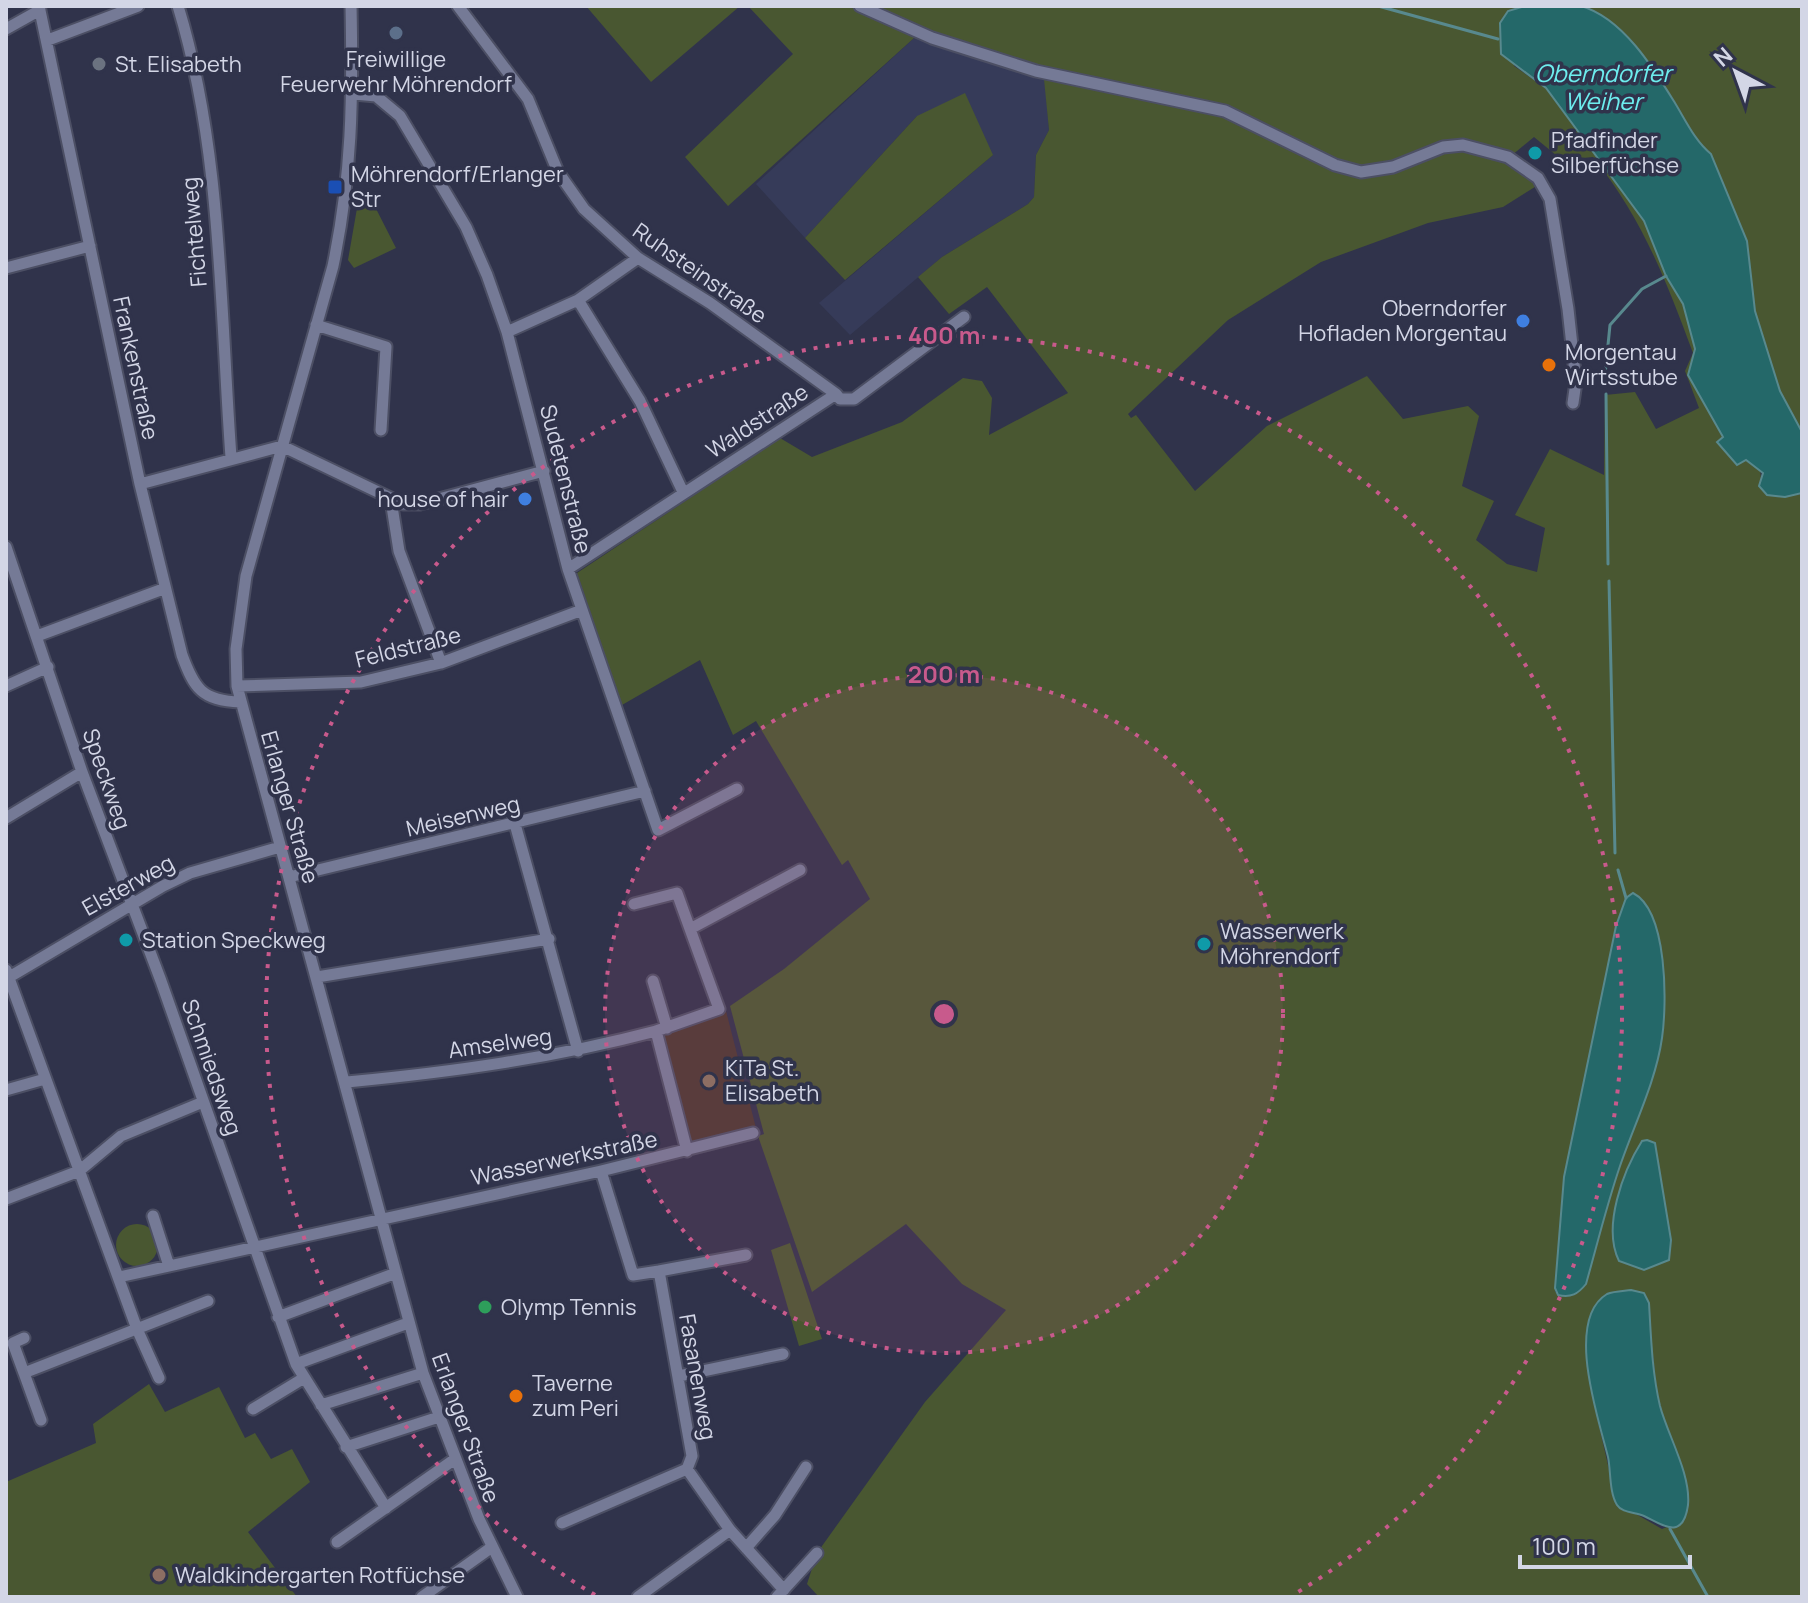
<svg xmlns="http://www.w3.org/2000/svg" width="1808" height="1603" font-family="Manrope,sans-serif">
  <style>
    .built { fill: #363b59 }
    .education { fill: #4b3831 }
    .green { fill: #495731; fill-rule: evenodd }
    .water { fill: #246869; stroke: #58898e; stroke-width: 2 }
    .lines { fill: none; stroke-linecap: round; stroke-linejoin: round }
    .stream { stroke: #58898e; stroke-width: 3 }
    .minor-casing { stroke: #4c4f64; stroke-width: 15 }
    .minor { stroke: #757a96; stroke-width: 11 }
    .ring { fill: none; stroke: #c85a8c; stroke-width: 4; stroke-dasharray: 4 8 }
    .service-dot { fill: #5c6f8a; stroke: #30334b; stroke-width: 3 }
    .worship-dot { fill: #6b7280; stroke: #30334b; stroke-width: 3 }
    .culture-dot { fill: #0f9aa8; stroke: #30334b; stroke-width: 3 }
    .transit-dot { fill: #1a4fb4; stroke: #30334b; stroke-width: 3 }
    .shop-dot { fill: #3f7fe0; stroke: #30334b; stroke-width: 3 }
    .food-dot { fill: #e8710a; stroke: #30334b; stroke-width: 3 }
    .education-dot { fill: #8d6e63; stroke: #30334b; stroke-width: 3 }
    .leisure-dot { fill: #2e9e5b; stroke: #30334b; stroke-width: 3 }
    .labels { text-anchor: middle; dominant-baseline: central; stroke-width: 7; stroke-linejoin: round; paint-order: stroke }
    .poi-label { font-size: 22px; fill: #d3d6e6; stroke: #30334b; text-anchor: start }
    .street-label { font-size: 22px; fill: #d3d6e6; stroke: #30334b }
    .water-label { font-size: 24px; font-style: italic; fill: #6dedee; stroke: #30334b }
    .centre { fill: #c85a8c; stroke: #30334b; stroke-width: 4 }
    .ring-label { font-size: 24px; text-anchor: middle; font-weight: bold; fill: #c85a8c; stroke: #30334b; stroke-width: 7; stroke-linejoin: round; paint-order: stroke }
  </style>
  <rect width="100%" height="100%" fill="#30334b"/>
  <!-- built -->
  <path class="built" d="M 914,38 L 1044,69 L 1049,130 L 1036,155 L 1034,197 L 1028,204 L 942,257 L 850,335 L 819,303 L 993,155 L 917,116 L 805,238 L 756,184 Z"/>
  <!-- education -->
  <path class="education" d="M 726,1011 L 756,1128 L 690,1145 L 661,1034 Z"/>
  <!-- green -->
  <path class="green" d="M 586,6 L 740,6 L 651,82 Z
    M 748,6 L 1525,6 L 1508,11 L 1514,66 L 1546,88 L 1644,221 L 1666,276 L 1683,304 L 1695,349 L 1688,375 L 1723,437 L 1718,442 L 1760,468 L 1761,480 L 1798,495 L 1802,493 L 1802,1597 L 819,1597 L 807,1584 L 817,1553 L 925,1402 L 1006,1310 L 962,1284 L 906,1224 L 812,1292 L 758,1136 L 764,1134 L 730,1006 L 784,969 L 870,899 L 848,860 L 842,865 L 756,721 L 733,735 L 700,660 L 622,705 L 577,573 L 780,438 L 812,457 L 902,422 L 963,378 L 982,381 L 992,398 L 989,435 L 1068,393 L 987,287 L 949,314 L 918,277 L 942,257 L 1028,204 L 1034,197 L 1036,155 L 1049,130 L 1043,69 L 914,38 L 728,206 L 685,157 L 793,54 ZM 1534,137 L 1562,160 L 1593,157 C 1642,218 1666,280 1693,353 L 1685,371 L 1699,408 L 1656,429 L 1635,392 L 1605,395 L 1604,475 L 1550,449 L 1515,515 L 1545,528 L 1537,572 L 1507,564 L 1476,540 L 1494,501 L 1462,486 L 1479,416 L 1468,406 L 1403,419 L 1367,376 L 1267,426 L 1195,491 L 1136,415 L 1131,418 L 1128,414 L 1228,320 L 1321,262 L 1428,223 L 1503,207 L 1538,185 L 1511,156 ZM 1616,926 L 1659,1055 L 1618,1169 L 1586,1284 L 1555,1292 L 1564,1177 ZM 1591,1317 L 1653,1355 C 1655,1372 1656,1389 1660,1405 C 1669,1442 1696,1482 1683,1520 L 1662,1529 L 1615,1502 C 1605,1435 1582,1387 1591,1317 Z
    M 1581,6 L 1802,6 L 1802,432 L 1780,391 L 1755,311 L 1747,241 L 1711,154 C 1692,139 1682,113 1669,93 C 1644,56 1619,28 1581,6 Z
    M 965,93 L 993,155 L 845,280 L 805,238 L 917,116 Z
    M 360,191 L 367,191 L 396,248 L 354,268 L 348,260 Z
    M116 1245a21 21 0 1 1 42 0a21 21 0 1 1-42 0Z
    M 790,1243 L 822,1339 L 799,1346 L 771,1250 Z
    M 149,1384 L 165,1412 L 219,1387 L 245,1438 L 255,1433 L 271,1459 L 292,1449 L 310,1482 L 248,1532 L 297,1597 L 6,1597 L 6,1482 L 96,1443 L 93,1424 Z"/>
  <!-- water -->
  <path class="water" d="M 1525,6 C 1542,6 1566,2 1581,6 C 1623,18 1654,69 1675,103 C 1686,121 1695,141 1711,154 L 1747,241 L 1755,311 L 1780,391 L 1802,432 L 1802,493 L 1785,497 L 1767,495 L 1759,486 L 1763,473 L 1746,460 L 1737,465 L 1717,442 L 1723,437 L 1688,375 L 1695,349 L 1683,304 L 1666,276 L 1644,221 L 1546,88 L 1501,54 L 1500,23 L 1508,11 Z
    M 1633,893 C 1668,911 1667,1004 1662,1038 C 1656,1081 1634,1125 1620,1166 C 1607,1204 1597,1245 1586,1284 C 1578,1294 1571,1298 1558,1295 L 1555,1288 L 1564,1177 L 1616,926 L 1626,898 Z
    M 1647,1140 L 1655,1143 L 1671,1240 L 1669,1260 L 1644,1270 L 1619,1261 C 1602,1227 1623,1171 1642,1141 Z
    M 1631,1290 L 1644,1293 L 1649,1303 C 1651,1337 1652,1372 1660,1406 C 1668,1436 1691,1474 1688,1505 C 1683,1542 1661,1524 1644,1516 C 1635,1512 1622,1513 1617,1505 C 1609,1492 1611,1471 1608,1457 C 1599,1420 1564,1320 1607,1294 C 1614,1291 1624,1291 1631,1290 Z"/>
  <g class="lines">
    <!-- stream -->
    <path class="stream" d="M 1378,6 L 1498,39
      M 1605,375 L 1610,325 L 1642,289 L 1666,276
      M 1606,394 L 1608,564
      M 1609,581 L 1615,853
      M 1618,870 L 1626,898
      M 1670,1529 L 1708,1597"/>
    <defs>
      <path id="minor" d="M 39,6 L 140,484 L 182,655 C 194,688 202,701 240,702
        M 178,6 C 222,150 220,308 231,457
        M 351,6 C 353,100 352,174 333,266 L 246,576 L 236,649 L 237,686 L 423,1373 L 479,1519 L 517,1597
        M 458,6 L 528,99 L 558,172 L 584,209 L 638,258 L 710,303 L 836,394
        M 860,6 L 932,38 L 1036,71 L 1225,111 L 1335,165 L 1361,172 L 1393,167 L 1443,147 L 1463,145 L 1508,157 L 1538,178 L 1550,199 L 1568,309 L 1576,382 L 1573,403
        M 6,29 L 40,10
        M 48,40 L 138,6
        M 354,94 L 376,96 L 400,116 L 466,227 L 487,275 L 507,332 L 568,569 L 658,830 L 737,789
        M 6,268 L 90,246
        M 578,300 L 640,401 L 683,492
        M 316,325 L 386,347 L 381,430
        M 507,332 L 578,300 L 638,258
        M 140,484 L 282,446 L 403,504 L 420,504 L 544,471
        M 391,500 L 399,551 L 441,663
        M 6,547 L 82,772 L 161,981 L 296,1364 L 386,1508
        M 568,569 L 836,394 L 840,399 L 854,399 L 964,317
        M 37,636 L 163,589
        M 6,686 L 48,667
        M 237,686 L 361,682 L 441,663 L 582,610
        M 6,818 L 82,772
        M 515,824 L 578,1051
        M 289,877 L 645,791
        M 634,904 L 677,893 L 690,929
        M 6,970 L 137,1329 L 159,1378
        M 317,977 L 549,939
        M 6,979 L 163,886 L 190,873 L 280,847
        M 653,981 L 667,1028
        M 656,1031 L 719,1009 L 690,929 L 800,870
        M 347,1082 C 452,1072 554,1058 656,1031 L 687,1151
        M 6,1090 L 45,1079
        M 601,1171 L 633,1275 L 659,1271 L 692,1456 L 687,1469 L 730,1530 L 784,1590
        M 6,1199 L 79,1171 L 121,1136 L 203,1102
        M 153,1216 L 169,1266
        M 659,1271 L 746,1255
        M 119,1277 L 601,1171 L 753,1133
        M 278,1317 L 396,1273
        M 296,1364 L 408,1323
        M 24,1373 L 13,1343 L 24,1338
        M 679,1376 L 783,1354
        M 321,1405 L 423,1373
        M 253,1409 L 304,1378
        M 41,1420 L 24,1373 L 208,1301
        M 346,1447 L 439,1417
        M 562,1523 L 687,1469
        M 337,1542 L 455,1459
        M 746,1548 L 775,1515 L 806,1467
        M 422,1597 L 492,1547
        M 638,1597 L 730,1530
        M 777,1597 L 817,1553"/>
    </defs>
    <!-- minor casing -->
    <use href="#minor" class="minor-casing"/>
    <!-- minor -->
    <use href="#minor" class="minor"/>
  </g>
  <!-- distance rings -->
  <circle cx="944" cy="1014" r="339" fill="#c85a8c" fill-opacity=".12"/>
  <g class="ring">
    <circle cx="944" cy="1014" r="339"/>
    <path d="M595 1595A678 678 0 1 1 1293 1595"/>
  </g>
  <!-- markers -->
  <circle class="service-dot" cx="396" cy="33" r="8"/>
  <circle class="worship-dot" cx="99" cy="64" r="8"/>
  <g class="culture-dot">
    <circle cx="1535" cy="153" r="8"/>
    <circle cx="126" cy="940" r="8"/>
    <circle cx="1204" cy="944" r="8"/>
  </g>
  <rect class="transit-dot" x="327" y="179" width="16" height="16" rx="4"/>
  <g class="shop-dot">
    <circle cx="1523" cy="321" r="8"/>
    <circle cx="525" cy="499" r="8"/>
  </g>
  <g class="food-dot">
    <circle cx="1549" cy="365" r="8"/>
    <circle cx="516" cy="1396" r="8"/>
  </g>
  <g class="education-dot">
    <circle cx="709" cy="1081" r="8"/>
    <circle cx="159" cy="1575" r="8"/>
  </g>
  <circle class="leisure-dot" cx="485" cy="1307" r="8"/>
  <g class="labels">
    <!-- poi labels -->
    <g class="poi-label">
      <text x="396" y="59" text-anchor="middle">Freiwillige<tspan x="396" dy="25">Feuerwehr Möhrendorf</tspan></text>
      <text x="115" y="64">St. Elisabeth</text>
      <text x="1551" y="140">Pfadfinder<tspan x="1551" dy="25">Silberfüchse</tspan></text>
      <text x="351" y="174">Möhrendorf/Erlanger<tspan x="351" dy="25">Str</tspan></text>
      <text x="1507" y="308" text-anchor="end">Oberndorfer<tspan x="1507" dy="25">Hofladen Morgentau</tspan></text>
      <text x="1565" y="352">Morgentau<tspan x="1565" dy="25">Wirtsstube</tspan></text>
      <text x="509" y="499" text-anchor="end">house of hair</text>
      <text x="1220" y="931">Wasserwerk<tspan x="1220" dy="25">Möhrendorf</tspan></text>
      <text x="142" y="940">Station Speckweg</text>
      <text x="725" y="1068">KiTa St.<tspan x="725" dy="25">Elisabeth</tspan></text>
      <text x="501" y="1307">Olymp Tennis</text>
      <text x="532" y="1383">Taverne<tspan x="532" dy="25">zum Peri</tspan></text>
      <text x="175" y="1575">Waldkindergarten Rotfüchse</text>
    </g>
    <!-- street labels -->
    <g class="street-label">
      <text transform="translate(194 232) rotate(-95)">Fichtelweg</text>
      <text transform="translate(700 273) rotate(35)">Ruhsteinstraße</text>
      <text transform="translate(136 368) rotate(78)">Frankenstraße</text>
      <text transform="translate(757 421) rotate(-33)">Waldstraße</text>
      <text transform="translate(566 479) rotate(76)">Sudetenstraße</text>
      <text transform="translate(408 647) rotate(-14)">Feldstraße</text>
      <text transform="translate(107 779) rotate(71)">Speckweg</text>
      <text transform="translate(290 807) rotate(74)">Erlanger Straße</text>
      <text transform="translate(463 816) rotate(-13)">Meisenweg</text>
      <text transform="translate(128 885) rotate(-29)">Elsterweg</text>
      <text transform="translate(500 1043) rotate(-8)">Amselweg</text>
      <text transform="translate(212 1067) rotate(71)">Schmiedsweg</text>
      <text transform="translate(564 1158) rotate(-12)">Wasserwerkstraße</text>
      <text transform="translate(698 1377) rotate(80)">Fasanenweg</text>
      <text transform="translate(466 1428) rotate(70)">Erlanger Straße</text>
    </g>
    <!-- water labels -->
    <g class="water-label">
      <text x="1603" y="72">Oberndorfer<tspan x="1603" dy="28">Weiher</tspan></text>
    </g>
  </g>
  <circle cx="944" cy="1014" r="12" class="centre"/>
  <g class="ring-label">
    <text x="944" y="344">400 m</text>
    <text x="944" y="683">200 m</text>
  </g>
  <!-- border -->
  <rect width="1808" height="1603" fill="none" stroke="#d3d6e6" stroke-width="16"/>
  <!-- north arrow -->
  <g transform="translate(1736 72) rotate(319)" stroke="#30334b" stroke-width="6" paint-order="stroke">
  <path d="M0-6L14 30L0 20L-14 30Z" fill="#d3d6e6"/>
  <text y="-12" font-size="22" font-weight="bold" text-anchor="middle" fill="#d3d6e6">N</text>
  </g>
  <!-- scale -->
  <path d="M1520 1555v12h170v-12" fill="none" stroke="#d3d6e6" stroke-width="4"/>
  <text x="1532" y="1555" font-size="24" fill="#d3d6e6" stroke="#30334b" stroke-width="6" paint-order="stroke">100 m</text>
</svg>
